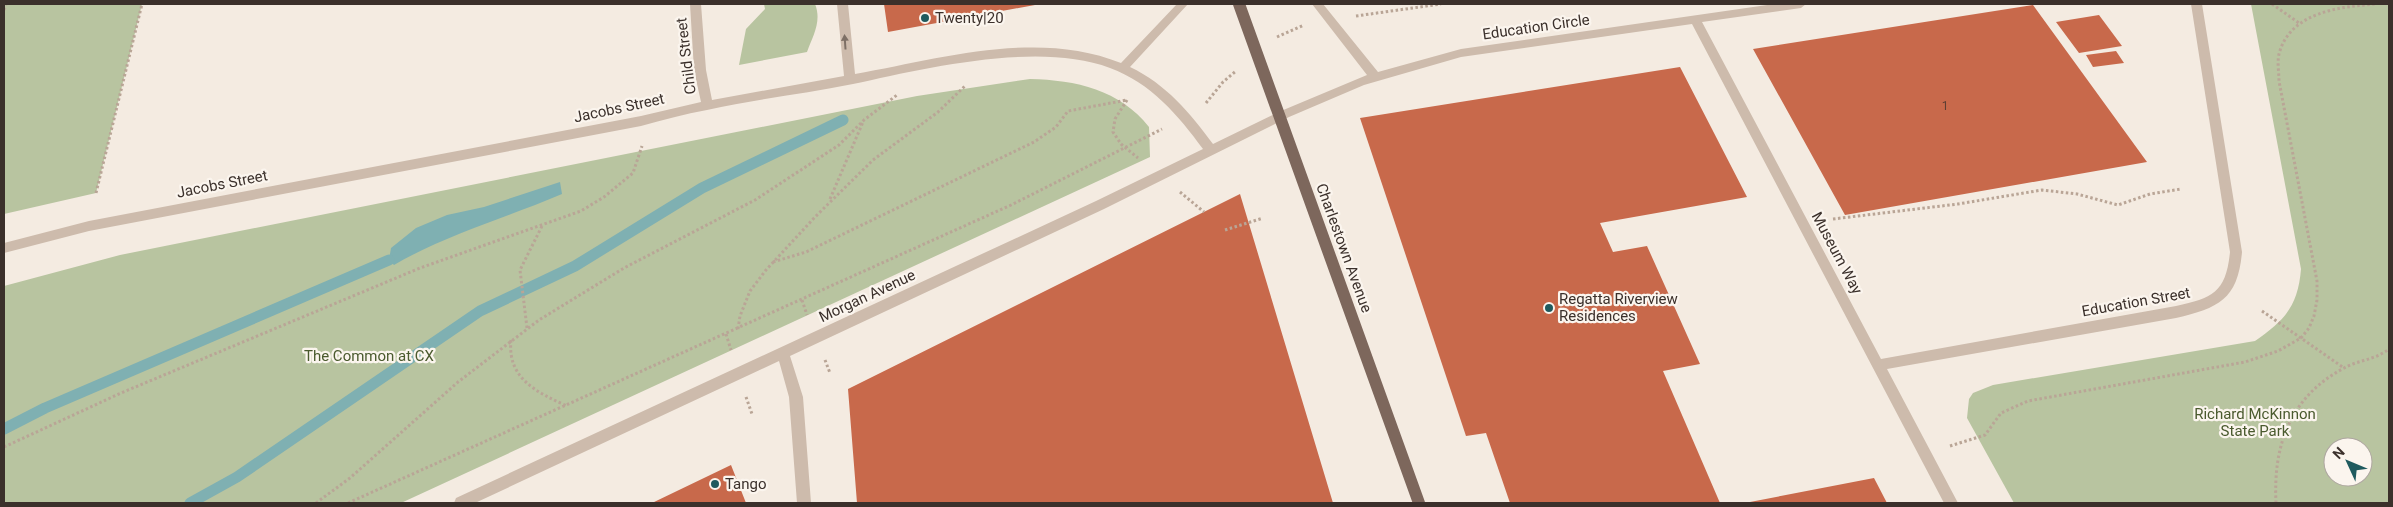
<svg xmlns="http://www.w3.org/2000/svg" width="2393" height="507" font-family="Roboto,sans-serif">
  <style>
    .green { fill: #b8c4a0; fill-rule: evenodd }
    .water { fill: #7fb0b2 }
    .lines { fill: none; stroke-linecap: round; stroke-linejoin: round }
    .stream { stroke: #7fb0b2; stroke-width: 11 }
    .building { fill: #c8694b }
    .path { stroke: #b9a596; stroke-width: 3; stroke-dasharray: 2.5 2.5; stroke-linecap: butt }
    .minor { fill: #cdbbac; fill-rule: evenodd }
    .major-bridge { stroke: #7d675c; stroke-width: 12 }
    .oneway { fill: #7d6f65 }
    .poi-dot { fill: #1f5a5e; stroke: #fbf5ee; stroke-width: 2 }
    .labels { text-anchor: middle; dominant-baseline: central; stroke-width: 4.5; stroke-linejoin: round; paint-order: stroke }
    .number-label { font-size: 12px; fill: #5e3e33 }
    .poi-label { font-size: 15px; fill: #3b302b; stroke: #fbf5ee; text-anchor: start }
    .street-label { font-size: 15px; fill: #3b302b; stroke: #fbf5ee }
    .park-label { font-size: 15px; fill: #4a5a2e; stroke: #fbf5ee }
  </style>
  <rect width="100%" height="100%" fill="#f4ebe1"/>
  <!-- green -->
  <path class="green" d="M 4,4 L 142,4 L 96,193 L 4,214 Z
    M 764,4 L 815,4 C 822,21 813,36 807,52 L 739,65 L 746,29 L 765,9 Z
    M 2251,4 L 2389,4 L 2389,503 L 2014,503 L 1967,418 L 1969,399 L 1973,393 L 1993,385 L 2255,341 C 2285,320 2298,306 2301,269 ZM 2333,447 L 2363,447 L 2363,477 L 2333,477 Z
    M 1030,79 C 1076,80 1120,90 1149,127 L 1150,157 L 401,503 L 4,503 L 4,286 L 120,255 L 917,96 Z"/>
  <!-- water -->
  <path class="water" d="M 560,182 L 562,194 C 506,218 447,234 394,265 L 389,260 L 391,248 L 416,228 L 447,215 L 484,207 Z"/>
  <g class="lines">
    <!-- stream -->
    <path class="stream" d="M 4,429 L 45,408 L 389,260
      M 190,503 L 237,477 L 480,311 L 575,266 L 702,188 L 843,120"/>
  </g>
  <!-- building -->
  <path class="building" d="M 884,4 L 1035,4 L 1035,5 L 888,32 Z
    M 2033,5 L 2147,162 L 1845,215 L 1753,49 Z
    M 2099,15 L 2122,46 L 2079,53 L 2056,22 Z
    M 2116,51 L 2124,63 L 2093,67 L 2086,55 Z
    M 1680,67 L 1747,197 L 1600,223 L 1613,252 L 1647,246 L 1700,364 L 1663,371 L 1720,503 L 1510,503 L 1486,433 L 1466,436 L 1360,118 Z
    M 1240,194 L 1333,503 L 857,503 L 848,389 Z
    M 731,465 L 746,503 L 652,503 Z
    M 1874,478 L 1887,503 L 1750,503 L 1750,502 Z"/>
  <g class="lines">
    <!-- path -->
    <path class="path" d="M 2272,4 L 2299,23
      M 4,10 L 6,4
      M 1356,16 L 1441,4
      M 1277,37 L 1304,25
      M 1127,100 L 1115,119 L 1113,132 L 1121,144 L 1138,158
      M 1206,103 L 1223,82 L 1236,71
      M 1180,192 L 1204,212
      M 96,193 L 142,4
      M 830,199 L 863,122
      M 1833,219 L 1958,204 L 2042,190 L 2077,194 L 2118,205 L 2150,194 L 2181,189
      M 1225,230 L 1263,218
      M 773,262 L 806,252 L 1034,142 L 1056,127 L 1068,111 L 1127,100
      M 802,300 L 807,315
      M 2262,311 L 2344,368
      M 527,328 L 520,270 L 542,226
      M 738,329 L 740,316 L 750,291 L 766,270 L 815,217 L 873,160 L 938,112 L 965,86
      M 726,334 L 731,350
      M 511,340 C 507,378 536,392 567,406
      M 825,360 L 830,373
      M 746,397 L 752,414
      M 1950,446 L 1985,435 L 2001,413 L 2028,401 L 2245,362 L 2278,351 L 2301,338 L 2309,328 L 2314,316 L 2317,300 L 2317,281 L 2279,81 C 2279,72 2277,63 2279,54 C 2290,12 2339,7 2375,4
      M 4,447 L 121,393 L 420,268 L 581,211 L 604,197 L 633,173 L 642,146
      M 316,503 L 350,478 L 458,382 L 539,320 L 624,268 L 755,200 L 839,145 L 864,120 L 897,95
      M 348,503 L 1011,205 L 1162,129
      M 2276,503 C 2273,445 2290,397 2344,368 C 2358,360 2375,360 2389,349"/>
    <!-- minor -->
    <path class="minor" d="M 690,4 L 701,4 L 706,70 L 712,100 L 844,76 L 837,4 L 848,4 L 855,74 C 940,59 1037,29 1121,63 L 1177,4 L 1188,4 L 1130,67 C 1166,84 1190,113 1213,144 L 1281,111 L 1367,75 L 1312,4 L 1323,4 L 1378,72 L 1461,49 L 1774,4 L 1806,4 L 1801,8 L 1702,22 L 1881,359 L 2176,306 C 2213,298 2226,292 2230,252 L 2191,4 L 2202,4 L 2242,252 C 2238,299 2219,308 2176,318 L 1887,369 L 1958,503 L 1944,503 L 1692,24 L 1461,57 L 1364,85 L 1289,117 L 1104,209 L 790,356 L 803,397 L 811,503 L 797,503 L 789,397 L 779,361 L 475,503 L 454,503 L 456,498 L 1096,201 L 1203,149 C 1178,115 1151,83 1110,68 C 1039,41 926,68 853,84 C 805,94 755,99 707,110 C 685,114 663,120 641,126 L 89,231 L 4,253 L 4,243 L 89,221 L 641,116 L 701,102 L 694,70 Z"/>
    <!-- major-bridge -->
    <path class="major-bridge" d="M 1239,4 L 1419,503"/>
  </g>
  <!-- one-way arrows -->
  <defs><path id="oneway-solid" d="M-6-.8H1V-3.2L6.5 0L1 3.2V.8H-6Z" transform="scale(1.25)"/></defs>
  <use class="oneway" href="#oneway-solid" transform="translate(845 42) rotate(-94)"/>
  <!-- markers -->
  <g class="poi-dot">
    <circle cx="925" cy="18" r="5"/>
    <circle cx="1549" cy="308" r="5"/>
    <circle cx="715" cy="484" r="5"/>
  </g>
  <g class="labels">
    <!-- number labels -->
    <g class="number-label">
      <text x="1945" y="106">1</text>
    </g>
    <!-- poi labels -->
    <g class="poi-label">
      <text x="935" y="18">Twenty|20</text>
      <text x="1559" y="299">Regatta Riverview<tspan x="1559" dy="17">Residences</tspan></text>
      <text x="725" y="484">Tango</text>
    </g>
    <!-- street labels -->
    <g class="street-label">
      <text transform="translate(1536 27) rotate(-8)">Education Circle</text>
      <text transform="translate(686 56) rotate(-97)">Child Street</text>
      <text transform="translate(619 108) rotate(-12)">Jacobs Street</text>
      <text transform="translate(222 184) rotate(-11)">Jacobs Street</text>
      <text transform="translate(1344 248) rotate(70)">Charlestown Avenue</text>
      <text transform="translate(1837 253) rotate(62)">Museum Way</text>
      <text transform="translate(867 296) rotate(-25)">Morgan Avenue</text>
      <text transform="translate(2136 302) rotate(-10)">Education Street</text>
    </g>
    <!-- park labels -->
    <g class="park-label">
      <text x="369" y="356">The Common at CX</text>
      <text x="2255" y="414">Richard McKinnon<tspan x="2255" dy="17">State Park</tspan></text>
    </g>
  </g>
  <!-- border -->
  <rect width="2393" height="507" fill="none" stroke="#3b302b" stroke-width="10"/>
  <!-- north arrow -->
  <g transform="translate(2348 462) rotate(314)"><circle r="24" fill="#fbf5ee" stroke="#aea6a0"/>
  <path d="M0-4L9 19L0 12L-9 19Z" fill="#1f5a5e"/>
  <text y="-8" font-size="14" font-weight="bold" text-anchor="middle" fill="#3b302b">N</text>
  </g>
</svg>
